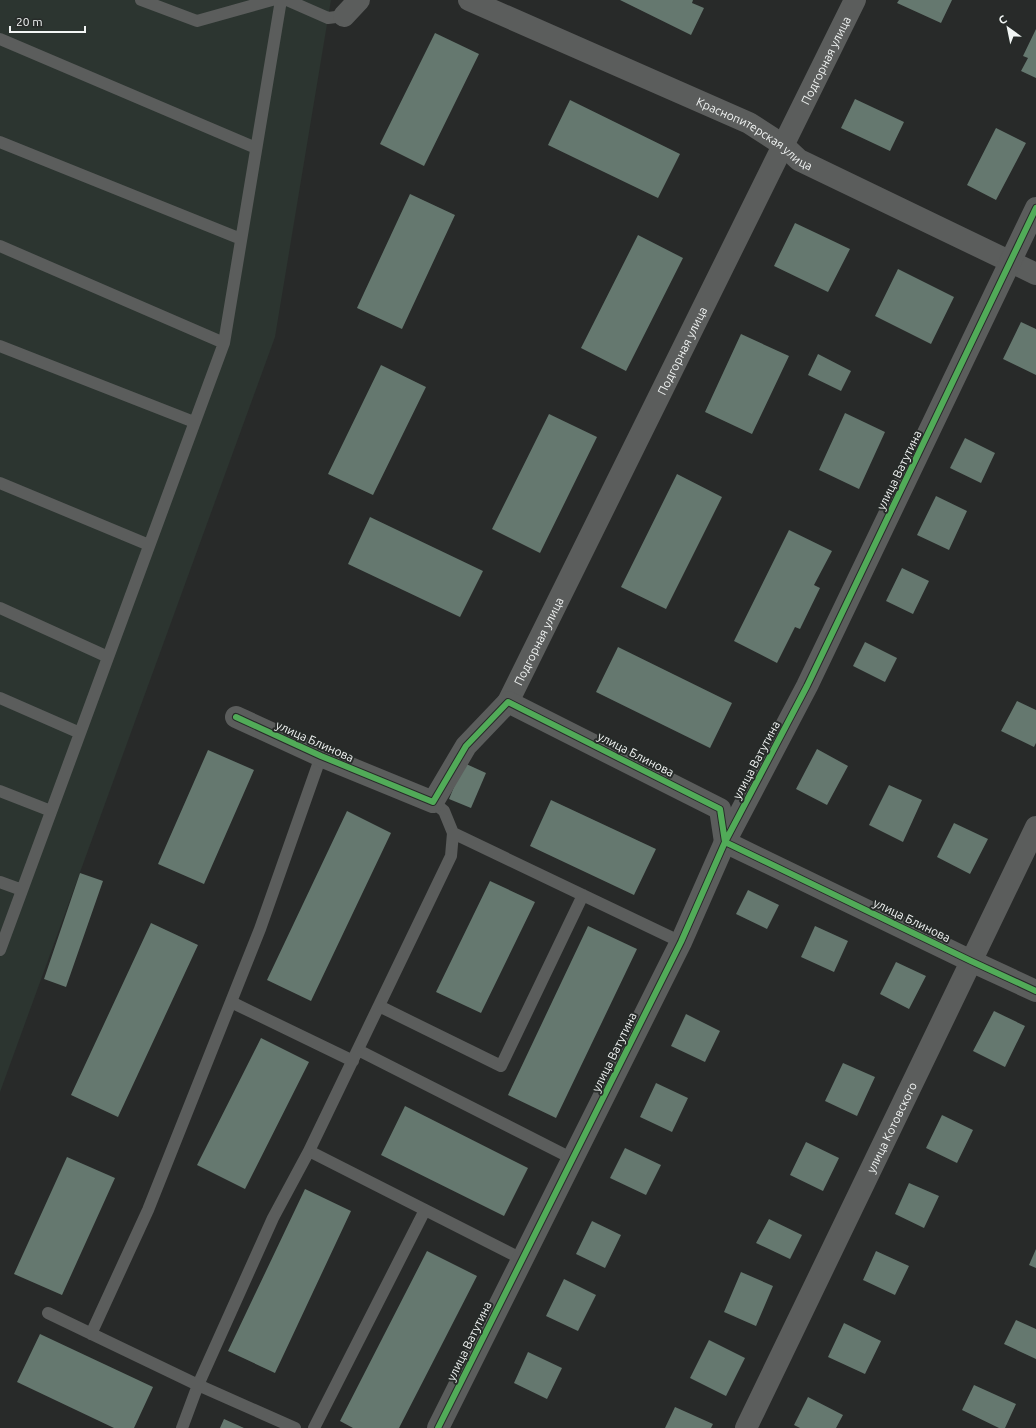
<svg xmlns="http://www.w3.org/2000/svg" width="1036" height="1428" font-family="Ubuntu,sans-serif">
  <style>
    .built { fill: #2c3530 }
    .building { fill: #65786f }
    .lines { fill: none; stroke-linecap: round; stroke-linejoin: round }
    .lane { stroke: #5b5d5c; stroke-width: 12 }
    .street { stroke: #5b5d5c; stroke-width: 22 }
    .cycleway-casing { stroke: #272b29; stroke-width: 8 }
    .cycleway { stroke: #51ab58; stroke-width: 6 }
    .labels { text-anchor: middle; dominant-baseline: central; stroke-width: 4; stroke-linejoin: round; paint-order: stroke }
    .street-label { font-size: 12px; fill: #f2f5f4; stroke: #272b29 }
  </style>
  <rect width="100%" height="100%" fill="#282a29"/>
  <!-- built -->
  <path class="built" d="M 0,0 L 331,0 L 275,337 L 0,1092 Z"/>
  <!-- building -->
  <path class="building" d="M 620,0 L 693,0 L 692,3 L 704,8 L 691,35 Z
    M 899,0 L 952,0 L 941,23 L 897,3 Z
    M 1036,29 L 1036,78 L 1021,71 L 1028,58 L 1023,56 Z
    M 435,33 L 479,54 L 424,166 L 380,144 Z
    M 855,99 L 904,122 L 890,151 L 841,128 Z
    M 570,100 L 680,154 L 658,198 L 548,145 Z
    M 996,128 L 1026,143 L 996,200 L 967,185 Z
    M 410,194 L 455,215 L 402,329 L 357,308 Z
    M 795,223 L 850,249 L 828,292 L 774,266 Z
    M 638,235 L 683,258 L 626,371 L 581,348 Z
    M 898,269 L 954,297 L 931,344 L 875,316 Z
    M 1021,322 L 1036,329 L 1036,375 L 1003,359 Z
    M 741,334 L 789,356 L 752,434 L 705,412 Z
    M 818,354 L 851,371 L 841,391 L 808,375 Z
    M 381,365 L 426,387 L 373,495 L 328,474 Z
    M 845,413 L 885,432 L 859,489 L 819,470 Z
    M 549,414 L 597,437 L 540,553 L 492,529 Z
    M 965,438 L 995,453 L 981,483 L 950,468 Z
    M 677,474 L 722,497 L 666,609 L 621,587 Z
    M 936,496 L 967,511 L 949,550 L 917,535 Z
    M 370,517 L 483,571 L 460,617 L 348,564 Z
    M 789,530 L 832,551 L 814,585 L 820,588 L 800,629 L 795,627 L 777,663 L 734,641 Z
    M 902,568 L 929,581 L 913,614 L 886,601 Z
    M 865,642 L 897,658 L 885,682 L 853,666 Z
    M 618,647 L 732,703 L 710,748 L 596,692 Z
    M 1017,701 L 1036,710 L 1036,743 L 1034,747 L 1001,731 Z
    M 817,749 L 848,766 L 827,805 L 796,789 Z
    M 208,750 L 254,770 L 204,884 L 158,864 Z
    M 464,763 L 486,773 L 471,808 L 449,799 Z
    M 889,785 L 922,800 L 903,842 L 869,825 Z
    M 551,800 L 656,849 L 634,895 L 530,846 Z
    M 347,811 L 391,833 L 311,1001 L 267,980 Z
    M 954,823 L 988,839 L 970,874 L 937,857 Z
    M 80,873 L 103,881 L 66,987 L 44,979 Z
    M 490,881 L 535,902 L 481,1013 L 436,992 Z
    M 748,890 L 779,905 L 767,929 L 736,914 Z
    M 151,923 L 198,945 L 118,1117 L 71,1095 Z
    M 588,926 L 637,949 L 556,1118 L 508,1095 Z
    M 815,926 L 848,941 L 834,972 L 801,957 Z
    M 896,962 L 926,976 L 909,1009 L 880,994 Z
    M 994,1011 L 1025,1026 L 1005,1067 L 973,1051 Z
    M 686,1014 L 720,1031 L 705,1062 L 671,1046 Z
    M 261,1038 L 309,1062 L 245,1189 L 197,1165 Z
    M 843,1063 L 875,1077 L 857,1116 L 825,1101 Z
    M 656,1083 L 688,1098 L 672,1132 L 640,1117 Z
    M 405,1106 L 528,1168 L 504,1216 L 381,1155 Z
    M 942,1115 L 973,1130 L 957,1163 L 926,1148 Z
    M 806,1142 L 839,1158 L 823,1191 L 790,1175 Z
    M 625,1148 L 661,1165 L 646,1195 L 610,1178 Z
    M 67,1157 L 115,1178 L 62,1295 L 14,1274 Z
    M 909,1183 L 939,1196 L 924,1228 L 895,1214 Z
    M 305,1189 L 351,1211 L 275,1373 L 228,1351 Z
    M 769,1219 L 802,1235 L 790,1259 L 756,1243 Z
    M 592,1221 L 621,1235 L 605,1268 L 576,1254 Z
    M 1036,1249 L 1036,1268 L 1029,1265 Z
    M 427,1251 L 477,1276 L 399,1428 L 353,1428 L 340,1421 Z
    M 876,1251 L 909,1266 L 895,1295 L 863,1280 Z
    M 741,1272 L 773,1286 L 756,1326 L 724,1312 Z
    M 564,1279 L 596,1295 L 578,1331 L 546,1316 Z
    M 1016,1320 L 1036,1329 L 1036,1359 L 1004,1344 Z
    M 844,1323 L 881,1341 L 865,1374 L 828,1357 Z
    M 40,1334 L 153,1387 L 134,1428 L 114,1428 L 17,1382 Z
    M 709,1340 L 745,1358 L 726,1396 L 690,1378 Z
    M 528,1352 L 562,1368 L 547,1399 L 514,1383 Z
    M 974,1385 L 1016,1404 L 1005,1428 L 999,1428 L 962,1410 Z
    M 808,1397 L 843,1415 L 836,1428 L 800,1428 L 794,1425 Z
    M 675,1407 L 713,1424 L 711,1428 L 665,1428 Z
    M 224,1419 L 244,1428 L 220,1428 Z"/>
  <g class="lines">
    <!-- lane -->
    <path class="lane" d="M 141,0 L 197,21 L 272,0
      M 287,0 L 328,18 L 344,16
      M 0,39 L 256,148
      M 0,142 L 241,239
      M 0,246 L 224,343
      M 0,346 L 194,422
      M 0,483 L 149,545
      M 0,608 L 108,657
      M 0,698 L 80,733
      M 0,791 L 51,811
      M 433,802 L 444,811 L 453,833 L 451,856 L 309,1151 L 522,1259
      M 453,833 L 681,942
      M 0,882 L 22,890
      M 0,950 L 224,343 L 281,0
      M 231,1002 L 353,1061
      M 379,1006 L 501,1066 L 583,895
      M 358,1050 L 573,1159
      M 48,1313 L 198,1385 L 295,1428
      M 91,1334 L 148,1210 L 260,929 L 321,756
      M 182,1428 L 198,1385 L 273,1218 L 309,1151
      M 314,1428 L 425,1210"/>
    <!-- street -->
    <g class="street">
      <path id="s1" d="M 469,0 L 749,123 L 783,145 L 799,160 L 1036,274"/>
      <path d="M 344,16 L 359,0"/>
      <path id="s2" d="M 508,702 L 855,0"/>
      <path d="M 236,717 L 321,756 L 433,802 L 466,746 L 508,702 L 720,809 L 725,842 L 971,961 L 1036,991"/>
      <path d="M 438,1428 L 681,942 L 725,842 L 807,686 L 1036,208"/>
      <path id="s3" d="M 746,1428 L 1036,827"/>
    </g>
    <defs>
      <path id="cycleway" d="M 236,717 L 321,756 L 433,802 L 466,746 L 508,702 L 720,809 L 725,842 L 971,961 L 1036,991
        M 438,1428 L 681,942 L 725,842 L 807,686 L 1036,208"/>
    </defs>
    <!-- cycleway casing -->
    <use href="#cycleway" class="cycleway-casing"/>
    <!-- cycleway -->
    <use href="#cycleway" class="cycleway"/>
  </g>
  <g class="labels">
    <!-- street labels -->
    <g class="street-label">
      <text stroke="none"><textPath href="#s2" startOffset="716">Подгорная улица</textPath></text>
      <text stroke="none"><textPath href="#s1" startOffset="316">Краснопитерская улица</textPath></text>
      <text stroke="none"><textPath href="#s2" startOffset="392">Подгорная улица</textPath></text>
      <text transform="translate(899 470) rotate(-64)">улица Ватутина</text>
      <text stroke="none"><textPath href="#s2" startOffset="68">Подгорная улица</textPath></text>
      <text transform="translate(315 741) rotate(24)">улица Блинова</text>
      <text transform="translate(636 754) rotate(27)">улица Блинова</text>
      <text transform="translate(756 760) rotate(-62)">улица Ватутина</text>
      <text transform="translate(912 920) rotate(26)">улица Блинова</text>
      <text transform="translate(614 1052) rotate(-64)">улица Ватутина</text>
      <text stroke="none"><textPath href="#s3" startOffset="334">улица Котовского</textPath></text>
      <text transform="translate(469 1341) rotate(-64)">улица Ватутина</text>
    </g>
  </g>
  <!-- north arrow -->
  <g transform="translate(1008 28) rotate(327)" stroke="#272b29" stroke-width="3" paint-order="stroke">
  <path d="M0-3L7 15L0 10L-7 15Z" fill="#f2f5f4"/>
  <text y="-6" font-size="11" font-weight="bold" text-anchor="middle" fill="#f2f5f4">С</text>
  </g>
  <!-- scale -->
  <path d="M10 26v6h75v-6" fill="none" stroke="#f2f5f4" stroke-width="2"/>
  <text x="16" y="26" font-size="12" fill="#f2f5f4" stroke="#272b29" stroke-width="3" paint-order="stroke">20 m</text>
</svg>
